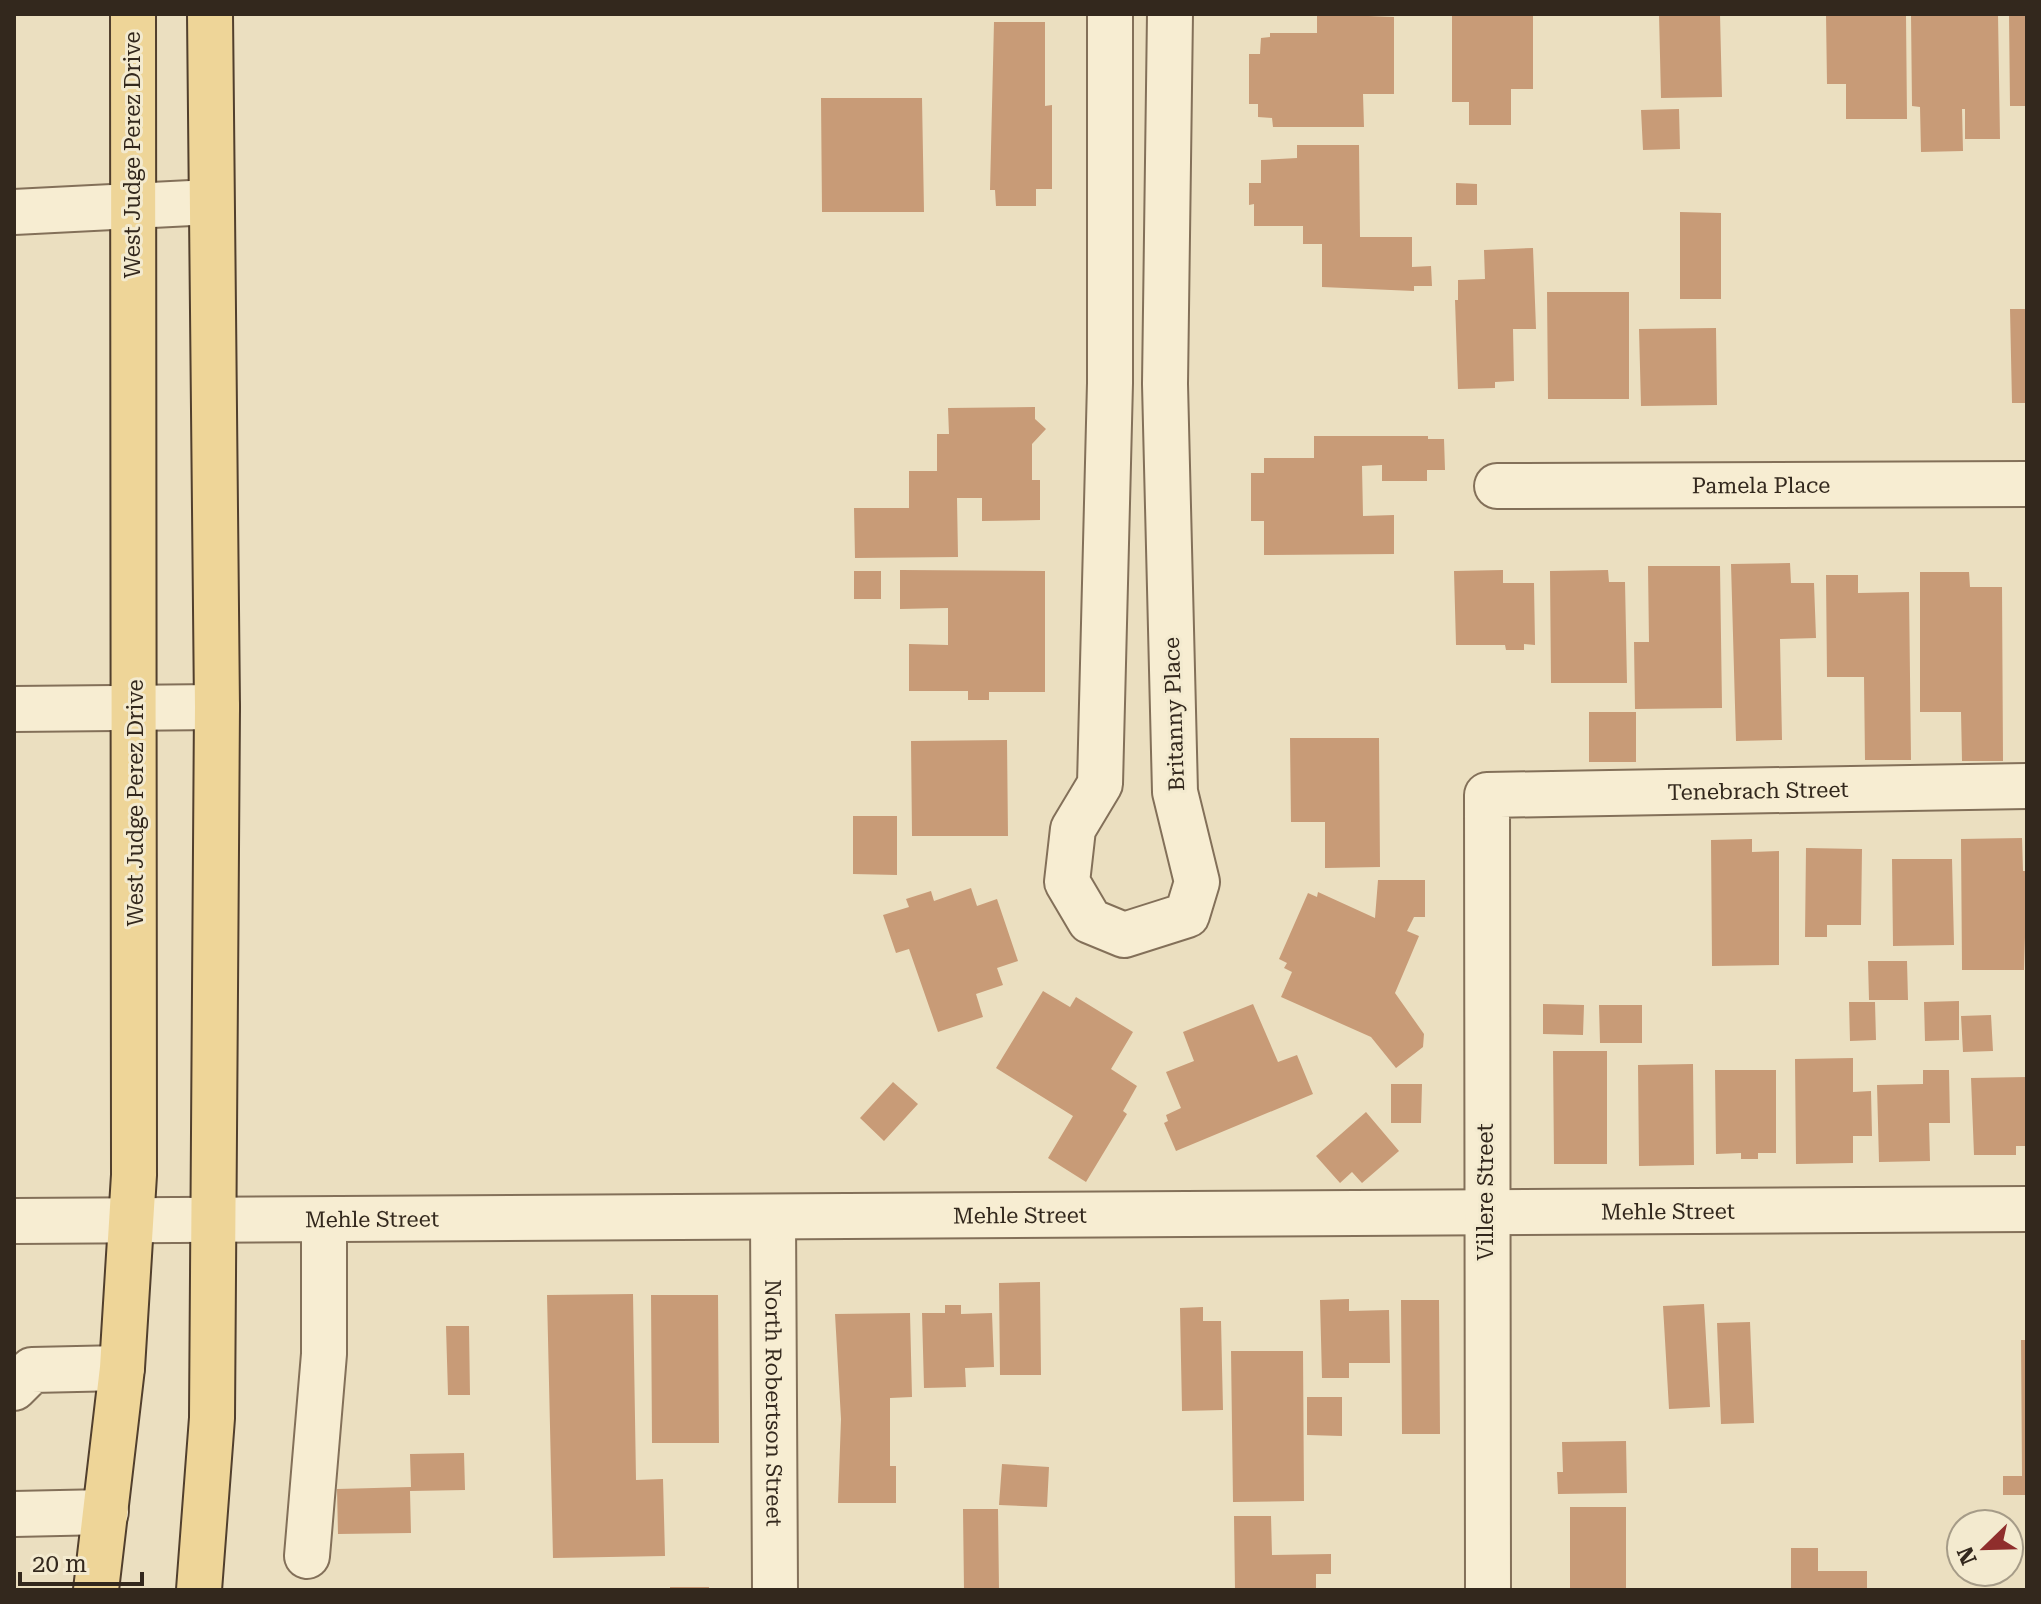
<svg xmlns="http://www.w3.org/2000/svg" width="2041" height="1604" font-family="'Roboto Serif',serif">
  <style>
    .building { fill: #c89b77 }
    .lines { fill: none; stroke-linecap: round; stroke-linejoin: round }
    .minor-casing { stroke: #837059; stroke-width: 48 }
    .major-casing { stroke: #513f2d; stroke-width: 48 }
    .minor { stroke: #f7edd2; stroke-width: 44 }
    .major { stroke: #eed598; stroke-width: 44 }
    .labels { text-anchor: middle; dominant-baseline: central; stroke-width: 6; stroke-linejoin: round; paint-order: stroke }
    .street-label { font-size: 22px; fill: #33281d; stroke: #f3eacf }
  </style>
  <rect width="100%" height="100%" fill="#ebdfc0"/>
  <!-- building -->
  <path class="building" d="M 1317,14 L 1394,17 L 1394,94 L 1363,94 L 1364,127 L 1273,127 L 1272,118 L 1258,117 L 1258,104 L 1249,104 L 1249,54 L 1260,54 L 1261,38 L 1270,37 L 1270,33 L 1317,33 Z
    M 1452,14 L 1533,14 L 1533,89 L 1511,89 L 1511,125 L 1469,125 L 1469,102 L 1452,102 Z
    M 1659,14 L 1720,14 L 1722,97 L 1661,98 Z
    M 1826,14 L 1906,15 L 1907,119 L 1846,119 L 1846,84 L 1827,84 Z
    M 1911,14 L 1998,14 L 2000,139 L 1965,139 L 1965,109 L 1962,109 L 1963,151 L 1921,152 L 1920,107 L 1912,106 Z
    M 2009,14 L 2027,14 L 2027,106 L 2010,106 Z
    M 994,22 L 1045,22 L 1045,106 L 1052,105 L 1052,189 L 1036,189 L 1036,206 L 996,206 L 995,190 L 990,190 Z
    M 821,98 L 922,98 L 924,212 L 822,212 Z
    M 1679,109 L 1680,149 L 1643,150 L 1641,110 Z
    M 1297,145 L 1359,145 L 1360,237 L 1412,237 L 1412,267 L 1431,266 L 1432,286 L 1414,286 L 1414,291 L 1322,287 L 1322,244 L 1303,244 L 1303,226 L 1254,226 L 1254,204 L 1249,205 L 1249,183 L 1261,183 L 1261,160 L 1297,158 Z
    M 1456,183 L 1477,184 L 1477,205 L 1456,205 Z
    M 1680,212 L 1721,213 L 1721,299 L 1680,299 Z
    M 1533,248 L 1536,329 L 1513,329 L 1514,381 L 1495,382 L 1495,388 L 1458,389 L 1455,300 L 1458,300 L 1458,280 L 1485,279 L 1484,250 Z
    M 1547,292 L 1629,292 L 1629,399 L 1548,399 Z
    M 2010,309 L 2027,309 L 2027,403 L 2012,403 Z
    M 1716,328 L 1717,405 L 1641,406 L 1639,329 Z
    M 1035,407 L 1035,419 L 1046,429 L 1032,444 L 1032,480 L 1040,480 L 1040,520 L 982,521 L 982,498 L 957,498 L 958,557 L 855,558 L 854,508 L 909,508 L 909,471 L 937,471 L 937,434 L 949,434 L 948,408 Z
    M 1314,436 L 1428,436 L 1428,439 L 1444,439 L 1445,470 L 1427,470 L 1427,481 L 1382,481 L 1382,465 L 1362,466 L 1363,516 L 1394,515 L 1394,554 L 1264,555 L 1264,521 L 1251,521 L 1251,473 L 1264,473 L 1264,458 L 1314,458 Z
    M 1790,563 L 1791,583 L 1814,583 L 1816,638 L 1780,639 L 1782,740 L 1736,741 L 1731,564 Z
    M 1648,566 L 1720,566 L 1722,708 L 1635,709 L 1634,642 L 1649,642 Z
    M 900,570 L 1045,571 L 1045,692 L 989,692 L 989,700 L 968,700 L 968,691 L 909,691 L 909,644 L 948,645 L 948,608 L 900,609 Z
    M 1503,570 L 1503,583 L 1534,583 L 1535,645 L 1524,644 L 1524,650 L 1506,650 L 1505,645 L 1456,645 L 1454,571 Z
    M 1608,570 L 1609,582 L 1625,582 L 1627,683 L 1551,683 L 1550,571 Z
    M 854,571 L 881,571 L 881,599 L 854,599 Z
    M 1920,572 L 1969,572 L 1970,587 L 2002,587 L 2003,761 L 1962,761 L 1961,712 L 1920,712 Z
    M 1826,575 L 1858,575 L 1858,593 L 1909,592 L 1911,760 L 1865,760 L 1864,677 L 1827,677 Z
    M 1589,712 L 1636,712 L 1636,762 L 1589,762 Z
    M 1290,738 L 1379,738 L 1380,867 L 1325,868 L 1325,822 L 1291,822 Z
    M 1007,740 L 1008,836 L 912,836 L 911,741 Z
    M 853,816 L 897,816 L 897,875 L 853,874 Z
    M 2022,838 L 2023,871 L 2027,871 L 2024,970 L 1962,970 L 1961,839 Z
    M 1752,839 L 1752,852 L 1779,851 L 1779,965 L 1712,966 L 1711,840 Z
    M 1806,848 L 1862,849 L 1861,925 L 1827,925 L 1827,937 L 1805,937 Z
    M 1892,859 L 1952,859 L 1954,945 L 1893,946 Z
    M 1378,880 L 1425,880 L 1425,917 L 1414,917 L 1407,931 L 1419,936 L 1395,993 L 1424,1034 L 1423,1047 L 1396,1068 L 1371,1037 L 1281,997 L 1292,972 L 1284,968 L 1287,963 L 1279,959 L 1308,893 L 1317,897 L 1318,892 L 1375,918 Z
    M 971,888 L 977,906 L 997,899 L 1018,961 L 997,968 L 1003,985 L 976,994 L 983,1017 L 938,1032 L 909,949 L 896,953 L 883,915 L 909,907 L 906,899 L 931,891 L 934,901 Z
    M 1868,961 L 1907,961 L 1908,1000 L 1869,1000 Z
    M 1043,991 L 1070,1007 L 1076,997 L 1133,1032 L 1111,1069 L 1137,1086 L 1123,1111 L 1127,1114 L 1086,1182 L 1048,1158 L 1073,1116 L 996,1068 Z
    M 1959,1001 L 1959,1040 L 1925,1041 L 1924,1002 Z
    M 1849,1002 L 1875,1002 L 1876,1040 L 1850,1041 Z
    M 1253,1004 L 1278,1062 L 1297,1055 L 1313,1094 L 1176,1151 L 1164,1123 L 1168,1121 L 1166,1115 L 1181,1108 L 1166,1072 L 1194,1061 L 1183,1032 Z
    M 1543,1004 L 1584,1005 L 1583,1035 L 1543,1034 Z
    M 1599,1005 L 1642,1005 L 1642,1043 L 1600,1043 Z
    M 1991,1015 L 1993,1051 L 1963,1052 L 1961,1016 Z
    M 1553,1051 L 1607,1051 L 1607,1164 L 1554,1164 Z
    M 1853,1058 L 1853,1092 L 1871,1091 L 1872,1136 L 1853,1136 L 1853,1163 L 1796,1164 L 1795,1059 Z
    M 1693,1064 L 1694,1165 L 1639,1166 L 1638,1065 Z
    M 1715,1070 L 1776,1070 L 1776,1153 L 1758,1153 L 1758,1159 L 1741,1159 L 1741,1153 L 1716,1154 Z
    M 1923,1070 L 1949,1070 L 1950,1123 L 1929,1123 L 1930,1161 L 1879,1162 L 1877,1085 L 1923,1084 Z
    M 2027,1077 L 2027,1146 L 2016,1146 L 2016,1155 L 1974,1155 L 1971,1078 Z
    M 893,1082 L 918,1104 L 884,1141 L 860,1118 Z
    M 1391,1084 L 1422,1084 L 1421,1123 L 1391,1123 Z
    M 1366,1112 L 1399,1151 L 1362,1183 L 1352,1172 L 1340,1183 L 1316,1156 Z
    M 1040,1282 L 1041,1375 L 1000,1375 L 999,1283 Z
    M 633,1294 L 636,1480 L 663,1479 L 665,1556 L 553,1558 L 547,1295 Z
    M 651,1295 L 718,1295 L 719,1443 L 652,1443 Z
    M 1349,1299 L 1349,1311 L 1389,1310 L 1390,1363 L 1349,1363 L 1349,1378 L 1322,1378 L 1320,1300 Z
    M 1401,1300 L 1439,1300 L 1440,1434 L 1402,1434 Z
    M 1704,1304 L 1710,1407 L 1669,1409 L 1663,1306 Z
    M 945,1305 L 961,1305 L 961,1314 L 992,1313 L 994,1367 L 965,1368 L 966,1387 L 924,1388 L 922,1313 L 945,1313 Z
    M 1203,1307 L 1203,1321 L 1221,1321 L 1223,1410 L 1182,1411 L 1180,1308 Z
    M 910,1313 L 912,1397 L 890,1398 L 890,1466 L 896,1466 L 896,1503 L 838,1503 L 841,1419 L 835,1314 Z
    M 1750,1322 L 1754,1423 L 1721,1424 L 1717,1323 Z
    M 446,1326 L 469,1326 L 470,1395 L 448,1395 Z
    M 2021,1340 L 2027,1340 L 2027,1495 L 2003,1495 L 2003,1476 L 2022,1476 Z
    M 1231,1351 L 1303,1351 L 1304,1501 L 1233,1502 Z
    M 1307,1397 L 1342,1397 L 1342,1436 L 1307,1435 Z
    M 1626,1441 L 1627,1493 L 1558,1494 L 1557,1472 L 1563,1472 L 1562,1442 Z
    M 464,1453 L 465,1490 L 410,1491 L 411,1533 L 338,1534 L 337,1489 L 411,1487 L 410,1454 Z
    M 1002,1464 L 1049,1467 L 1047,1507 L 999,1505 Z
    M 1570,1507 L 1626,1507 L 1626,1590 L 1570,1590 Z
    M 963,1509 L 998,1509 L 999,1590 L 964,1590 Z
    M 1234,1516 L 1271,1516 L 1272,1555 L 1331,1554 L 1331,1574 L 1316,1574 L 1316,1590 L 1235,1590 Z
    M 1791,1548 L 1818,1548 L 1818,1571 L 1867,1571 L 1867,1590 L 1791,1590 Z
    M 670,1587 L 709,1587 L 709,1590 L 670,1590 Z"/>
  <g class="lines">
    <defs>
      <g id="minor">
        <path d="M 1110,14 L 1110,383 L 1100,784 L 1073,829 L 1067,882 L 1090,921 L 1124,935 L 1187,915 L 1197,882 L 1175,792 L 1165,384 L 1170,14"/>
        <path d="M 14,212 L 211,202"/>
        <path id="s1" d="M 1497,486 L 2027,484"/>
        <path d="M 14,709 L 217,707"/>
        <path id="s2" d="M 773,1217 L 775,1590"/>
        <path id="s3" d="M 14,1221 L 2027,1209"/>
        <path d="M 14,1388 L 32,1370 L 122,1368"/>
        <path d="M 14,1514 L 106,1512"/>
        <path d="M 307,1556 L 324,1354 L 324,1220"/>
        <path id="s4" d="M 1488,1590 L 1487,795 L 2027,786"/>
      </g>
      <path id="major" d="M 96,1590 L 122,1368 L 134,1175 L 133,14
        M 199,1590 L 212,1418 L 217,707 L 210,14"/>
    </defs>
    <!-- minor casing -->
    <use href="#minor" class="minor-casing"/>
    <!-- major casing -->
    <use href="#major" class="major-casing"/>
    <!-- minor -->
    <use href="#minor" class="minor"/>
    <!-- major -->
    <use href="#major" class="major"/>
  </g>
  <g class="labels">
    <!-- street labels -->
    <g class="street-label">
      <text transform="translate(132 155) rotate(-90)">West Judge Perez Drive</text>
      <text stroke="none"><textPath href="#s1" startOffset="264">Pamela Place</textPath></text>
      <text transform="translate(1174 714) rotate(-92)">Britanny Place</text>
      <text stroke="none"><textPath href="#s4" startOffset="1066">Tenebrach Street</textPath></text>
      <text transform="translate(135 803) rotate(-90)">West Judge Perez Drive</text>
      <text transform="translate(1485 1192) rotate(-90)">Villere Street</text>
      <text stroke="none"><textPath href="#s3" startOffset="1654">Mehle Street</textPath></text>
      <text stroke="none"><textPath href="#s3" startOffset="1006">Mehle Street</textPath></text>
      <text stroke="none"><textPath href="#s3" startOffset="358">Mehle Street</textPath></text>
      <text stroke="none"><textPath href="#s2" startOffset="186">North Robertson Street</textPath></text>
    </g>
  </g>
  <!-- border -->
  <rect width="2041" height="1604" fill="none" stroke="#33281d" stroke-width="32"/>
  <!-- north arrow -->
  <g transform="translate(1985 1548) rotate(247)"><circle r="38" fill="#f3eacf" stroke="#a69c88" stroke-width="2"/>
  <path d="M0-6L14 30L0 20L-14 30Z" fill="#8f2e2c"/>
  <text y="-12" font-size="22" font-weight="bold" text-anchor="middle" fill="#33281d">N</text>
  </g>
  <!-- scale -->
  <path d="M20 1572v12h122v-12" fill="none" stroke="#33281d" stroke-width="4"/>
  <text x="32" y="1572" font-size="24" fill="#33281d" stroke="#f3eacf" stroke-width="6" paint-order="stroke">20 m</text>
</svg>
